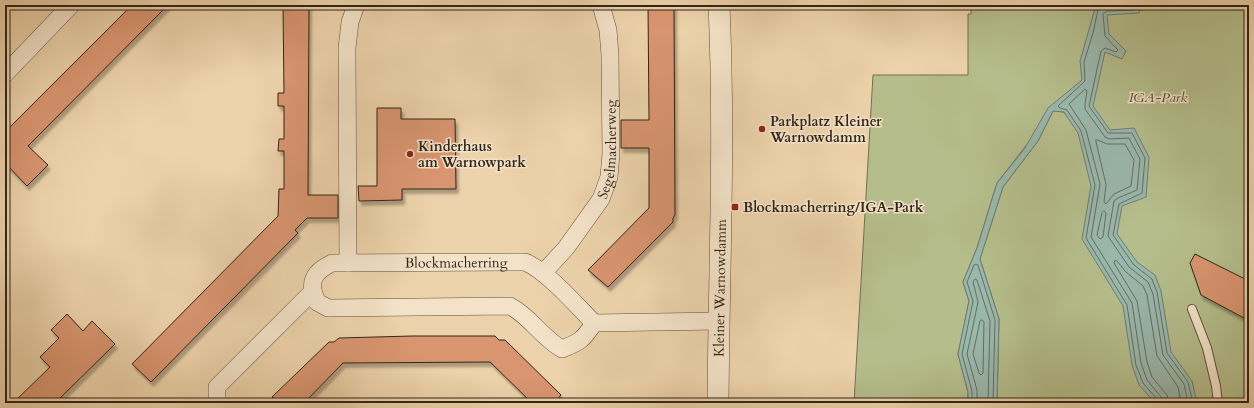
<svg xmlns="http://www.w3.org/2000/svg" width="1254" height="408" font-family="Cardo,serif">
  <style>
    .green { fill: #b4bd8b; stroke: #727152 }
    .water { fill: #99b7ab; stroke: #6f7d71 }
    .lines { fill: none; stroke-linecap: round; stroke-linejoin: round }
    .shore { stroke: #646e62; stroke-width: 1 }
    .building { fill: #d8956f; stroke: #302519; filter: url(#shadow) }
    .service-casing { stroke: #5f503d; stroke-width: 10 }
    .minor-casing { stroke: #5f503d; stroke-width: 18 }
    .tertiary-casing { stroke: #5f503d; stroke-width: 22 }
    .service { stroke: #f3e2c8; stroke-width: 8 }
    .minor { stroke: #f3e2c8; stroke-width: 17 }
    .tertiary { stroke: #f3e2c8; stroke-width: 21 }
    .poi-dot { fill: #8f2418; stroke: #f3e2c8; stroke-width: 1.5 }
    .labels { text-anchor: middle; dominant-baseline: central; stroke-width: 3; stroke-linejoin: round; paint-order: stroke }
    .park-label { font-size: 14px; font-style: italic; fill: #514b36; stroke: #f3e2c8 }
    .poi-label { font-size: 14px; font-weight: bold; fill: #302519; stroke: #f3e2c8; text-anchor: start }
    .street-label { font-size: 14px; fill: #302519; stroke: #f3e2c8 }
  </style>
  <defs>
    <filter id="shadow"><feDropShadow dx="2.5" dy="4.5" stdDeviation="1" flood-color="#0004"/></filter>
  </defs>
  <rect width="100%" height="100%" fill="#ecd2aa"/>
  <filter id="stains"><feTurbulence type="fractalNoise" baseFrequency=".005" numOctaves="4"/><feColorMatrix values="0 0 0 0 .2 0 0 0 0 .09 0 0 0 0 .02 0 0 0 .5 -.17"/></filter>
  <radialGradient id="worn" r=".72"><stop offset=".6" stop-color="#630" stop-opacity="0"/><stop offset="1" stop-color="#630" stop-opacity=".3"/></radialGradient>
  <!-- green -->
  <path class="green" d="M 971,5 L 1249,5 L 1249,403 L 997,403 L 999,319 L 980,259 L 1003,187 L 1038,141 L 1053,111 L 1064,112 L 1068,118 L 1067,93 L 997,183 L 977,248 L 963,282 L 969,301 L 958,354 L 968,392 L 968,403 L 854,403 L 873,75 L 968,75 L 968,14 L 971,14 Z"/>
  <!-- water -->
  <path class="water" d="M 1096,5 L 1142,5 L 1139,13 L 1107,15 L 1109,34 L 1126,51 L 1122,59 L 1105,52 L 1093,106 L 1110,130 L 1134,128 L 1149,157 L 1146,197 L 1122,206 L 1117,234 L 1137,262 L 1155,275 L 1161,291 L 1171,352 L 1192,381 L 1197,403 L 1155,403 L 1139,385 L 1132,365 L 1123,306 L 1082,239 L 1091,186 L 1078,133 L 1064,112 L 1053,111 L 1038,141 L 1003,187 L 980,259 L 999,319 L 997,403 L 968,403 L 968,392 L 958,354 L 969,301 L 963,282 L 977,248 L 997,183 L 1025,148 L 1048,108 L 1082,80 L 1080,61 Z"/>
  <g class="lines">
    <!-- shore -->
    <path class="shore" d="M 1099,5 L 1093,33 L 1084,62 L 1085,81 L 1058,106 L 1060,108 L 1067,110 L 1081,131 L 1095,185 L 1086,238 L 1127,305 L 1136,365 L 1143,383 L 1157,399 L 1158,403
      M 1138,5 L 1135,10 L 1107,11 L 1103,14 L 1105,36 L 1118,50 L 1116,52 L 1105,48 L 1101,51 L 1089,106 L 1108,133 L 1132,133 L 1145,158 L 1142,193 L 1119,204 L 1113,235 L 1134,265 L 1152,279 L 1157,292 L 1167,353 L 1188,382 L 1193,403
      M 1096,140 L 1098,140 L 1107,144 L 1125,144 L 1134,160 L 1131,186 L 1114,194 L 1106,204 L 1104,202 L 1106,185 Z
      M 1104,211 L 1106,213 L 1103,237 L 1100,239 L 1097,235 L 1102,213 Z
      M 982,320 L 984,322 L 983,373 L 981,375 L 979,373 L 973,354 L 980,321 Z
      M 972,403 L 972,391 L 962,354 L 973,301 L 967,282 L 974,265 L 976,264 L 978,265 L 995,320 L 993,403
      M 977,403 L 977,390 L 967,354 L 978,302 L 973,282 L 975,279 L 977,280 L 990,321 L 988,403
      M 1163,403 L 1161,397 L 1147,380 L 1141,363 L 1132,303 L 1091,237 L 1100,184 L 1086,130 L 1069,104 L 1085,89 L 1087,91 L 1085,104 L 1085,109 L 1105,137 L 1109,139 L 1129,138 L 1140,159 L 1137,190 L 1118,198 L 1114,201 L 1108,236 L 1129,267 L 1148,282 L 1153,294 L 1163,355 L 1184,384 L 1188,403
      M 1169,403 L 1167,395 L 1152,377 L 1147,362 L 1137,301 L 1114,263 L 1115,260 L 1117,261 L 1126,272 L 1143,286 L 1147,295 L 1157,356 L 1178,387 L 1181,403"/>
  </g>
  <!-- building -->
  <path class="building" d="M 132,5 L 168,5 L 28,146 L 48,165 L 27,186 L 5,163 L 5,141 L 10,136 L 6,131 Z
    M 283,5 L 309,5 L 308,195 L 338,195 L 338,218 L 307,218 L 295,230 L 298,233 L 151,382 L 132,364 L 278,216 L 279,189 L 284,189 L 284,151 L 278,151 L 279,139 L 284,139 L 284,106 L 278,106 L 278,93 L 284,93 Z
    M 648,5 L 674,5 L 675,215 L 673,218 L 673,222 L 608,287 L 588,270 L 649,208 L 649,148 L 621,148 L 621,120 L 649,120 Z
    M 377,108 L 401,108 L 401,119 L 455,119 L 456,189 L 402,189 L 402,200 L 359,201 L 358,186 L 377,186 Z
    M 1195,254 L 1249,281 L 1249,308 L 1244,318 L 1201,295 L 1190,263 Z
    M 67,314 L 83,331 L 92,321 L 115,344 L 55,403 L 13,403 L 50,367 L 40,357 L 59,338 L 51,330 Z
    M 412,336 L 495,336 L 499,340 L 505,340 L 561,395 L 555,403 L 532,403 L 490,362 L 343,363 L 304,403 L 280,403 L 272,397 L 329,342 L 334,342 L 339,338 Z"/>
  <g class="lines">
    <defs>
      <path id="service" d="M 1192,309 L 1207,348 L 1216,386 L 1218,403"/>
      <g id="minor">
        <path d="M 5,74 L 71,5"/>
        <path d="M 348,263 L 347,48 L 350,22 L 356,5"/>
        <path id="s1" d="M 543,273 L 566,248 L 601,199 L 609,177 L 611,154 L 610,55 L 608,30 L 601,5"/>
        <path d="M 313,291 L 317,302 L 328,308 L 510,306 C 530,316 542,338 562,349 C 580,342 583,340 594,323"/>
        <path id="s2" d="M 217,403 L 217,387 L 313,291 C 310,276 320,269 332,263 L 525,262 C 546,270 577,306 594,323 L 719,321"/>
      </g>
      <g id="tertiary">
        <path id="s3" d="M 718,403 C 719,270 725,138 719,5"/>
      </g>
    </defs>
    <!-- service casing -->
    <use href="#service" class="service-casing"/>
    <!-- minor casing -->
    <use href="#minor" class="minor-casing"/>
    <!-- tertiary casing -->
    <use href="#tertiary" class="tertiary-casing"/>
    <!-- service -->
    <use href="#service" class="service"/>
    <!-- minor -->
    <use href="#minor" class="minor"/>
    <!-- tertiary -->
    <use href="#tertiary" class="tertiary"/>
  </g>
  <!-- markers -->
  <g class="poi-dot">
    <circle cx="762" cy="129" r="4"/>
    <circle cx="410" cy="154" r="4"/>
    <rect x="731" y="203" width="8" height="8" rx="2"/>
  </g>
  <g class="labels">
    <!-- park labels -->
    <g class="park-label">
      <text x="1158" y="97">IGA-Park</text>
    </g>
    <!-- poi labels -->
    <g class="poi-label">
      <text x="770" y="121">Parkplatz Kleiner<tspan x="770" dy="16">Warnowdamm</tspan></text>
      <text x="418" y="146">Kinderhaus<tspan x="418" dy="16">am Warnowpark</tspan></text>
      <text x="743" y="207">Blockmacherring/IGA-Park</text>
    </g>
    <!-- street labels -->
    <g class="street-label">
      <text stroke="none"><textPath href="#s1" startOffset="145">Segelmacherweg</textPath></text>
      <text stroke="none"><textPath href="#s2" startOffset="313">Blockmacherring</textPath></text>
      <text stroke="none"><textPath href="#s3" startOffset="115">Kleiner Warnowdamm</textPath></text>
    </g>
  </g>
  <!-- margin -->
  <rect width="1254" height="408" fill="none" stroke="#ecd2aa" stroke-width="20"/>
  <rect x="6" y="6" width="1242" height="396" fill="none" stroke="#302519" stroke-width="2"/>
  <rect x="10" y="10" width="1234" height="388" fill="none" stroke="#302519"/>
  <rect width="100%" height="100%" filter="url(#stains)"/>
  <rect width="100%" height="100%" fill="url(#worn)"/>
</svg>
